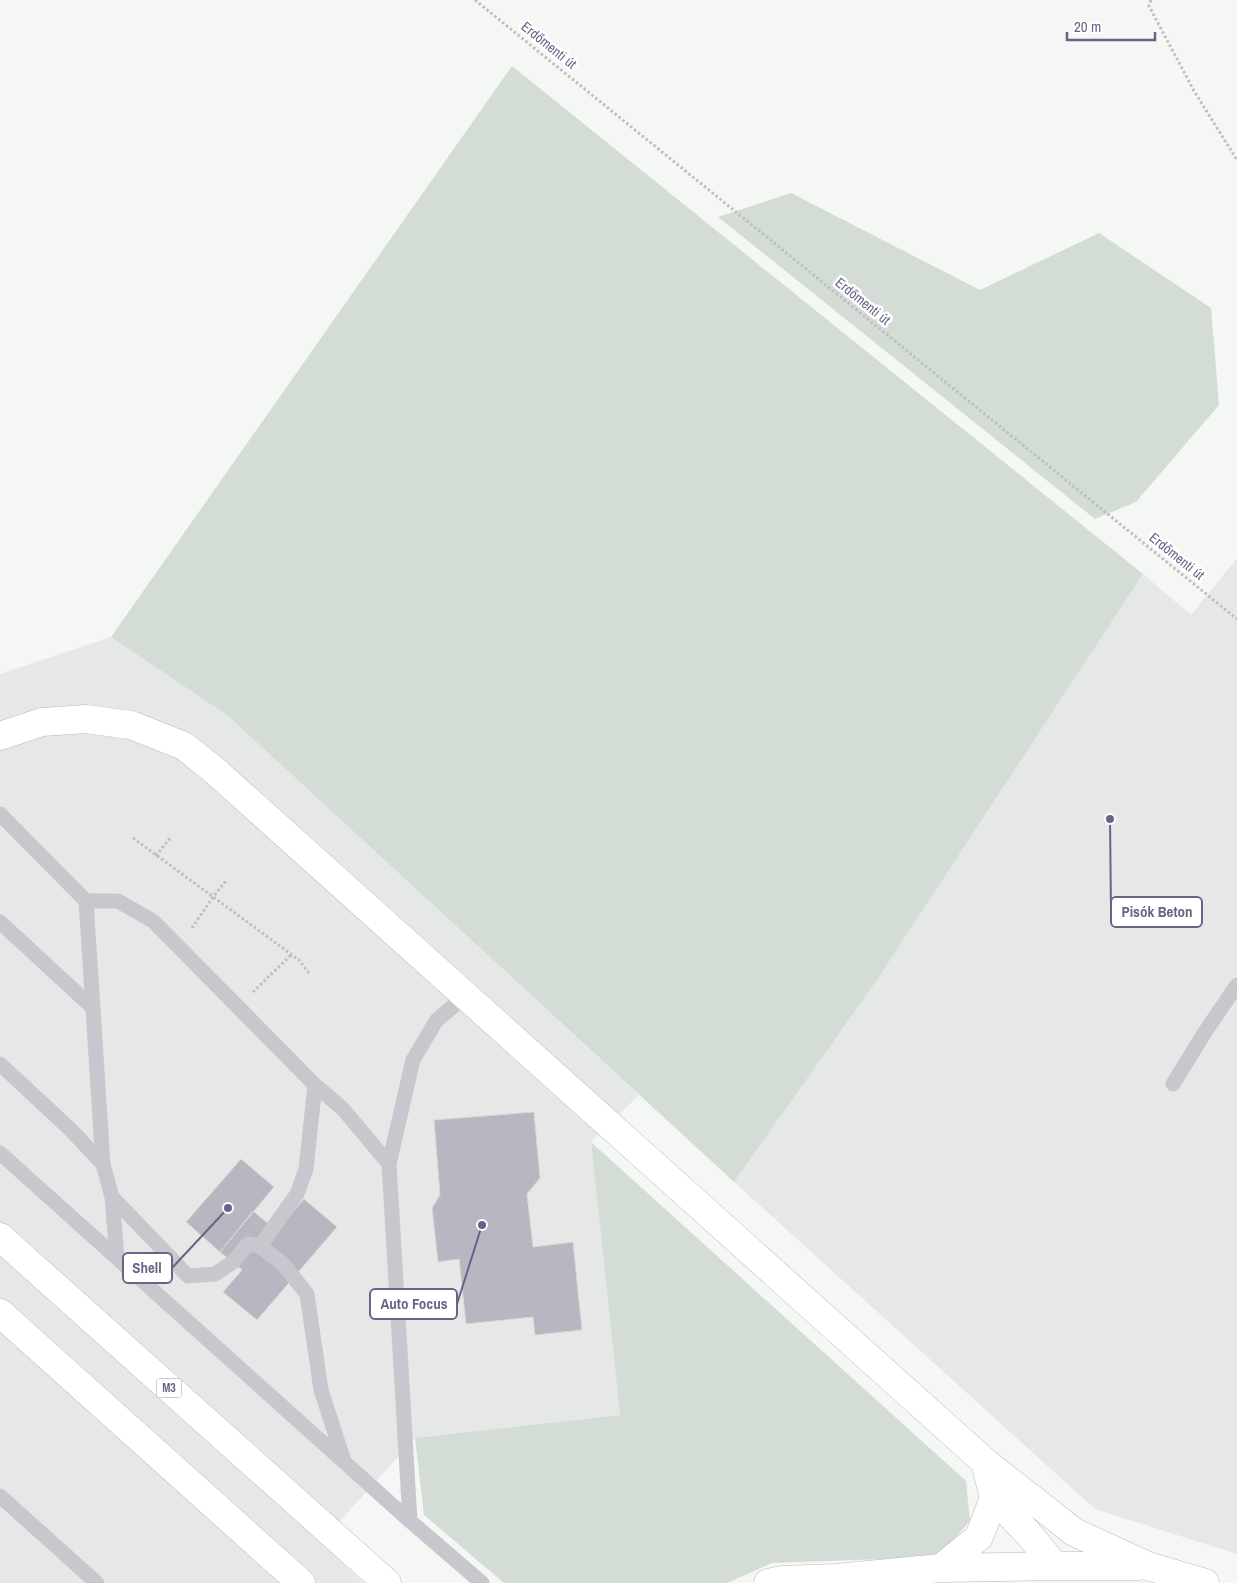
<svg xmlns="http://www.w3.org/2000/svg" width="1237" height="1583" font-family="'Archivo Narrow',sans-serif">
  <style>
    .built { fill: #e6e8e7 }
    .green { fill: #d3ddd6 }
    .building { fill: #b7b6c1; stroke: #d7d9d6 }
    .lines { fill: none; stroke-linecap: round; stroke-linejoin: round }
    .motorway-casing { stroke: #bab9c0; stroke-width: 29 }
    .path { stroke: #bfbec3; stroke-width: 3; stroke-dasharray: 2.5 2.5; stroke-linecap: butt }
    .service { stroke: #c8c7ce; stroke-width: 15 }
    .motorway { stroke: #fff; stroke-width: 28 }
    .labels { text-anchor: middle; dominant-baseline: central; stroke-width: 5; stroke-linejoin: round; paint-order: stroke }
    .shield { fill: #fff; stroke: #9692ab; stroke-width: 1 }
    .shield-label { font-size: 12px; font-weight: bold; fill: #696487 }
    .street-label { font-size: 14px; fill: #696487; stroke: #fff }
    .leader { fill: none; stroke: #696487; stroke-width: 2 }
    .callout-dot { fill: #696487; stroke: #fff; stroke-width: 2 }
    .callout { fill: #fff; stroke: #696487; stroke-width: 2 }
    .callout-label { font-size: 15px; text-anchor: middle; font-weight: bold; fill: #696487 }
  </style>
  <rect width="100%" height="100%" fill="#f5f7f4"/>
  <!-- built -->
  <path class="built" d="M 1237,558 L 1237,1554 L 1095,1509 L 734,1182 L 875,983 L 1143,574 L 1191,615 Z
    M 111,637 L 228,716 L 639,1095 L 591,1142 L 620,1415 L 415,1438 L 321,1542 L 363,1583 L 0,1583 L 0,674 Z"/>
  <!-- green -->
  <path class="green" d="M 512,66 L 1143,574 L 875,983 L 734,1182 L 228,716 L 111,637 Z
    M 791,193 L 980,290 L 1099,233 L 1211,308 L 1219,405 L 1136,502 L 1095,519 L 718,217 Z
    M 591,1142 L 966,1481 L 970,1521 L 938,1557 L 772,1563 L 727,1583 L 504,1583 L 424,1515 L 415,1438 L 620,1415 Z"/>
  <!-- building -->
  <path class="building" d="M 534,1112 L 540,1178 L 527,1194 L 533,1247 L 573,1242 L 582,1330 L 535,1335 L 533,1317 L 466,1324 L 459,1259 L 438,1262 L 432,1208 L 440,1195 L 434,1120 Z
    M 241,1159 L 274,1187 L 220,1252 L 186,1222 Z
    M 304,1199 L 337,1227 L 257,1320 L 223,1292 L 242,1270 L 220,1252 L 253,1211 L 277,1231 Z"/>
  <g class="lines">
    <defs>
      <path id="motorway" d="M 0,736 L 42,722 L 86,719 L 131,725 L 184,746 L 214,770 L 985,1462 L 1074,1532 L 1148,1566 L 1205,1583
        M 0,1237 L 387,1583
        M 0,1313 L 301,1583
        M 985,1462 L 994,1498 L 1027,1532 L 1055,1566
        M 941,1568 L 979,1537 L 994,1498
        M 768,1583 L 782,1580 L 836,1578 L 941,1568 L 1055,1566 L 1139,1566"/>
    </defs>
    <!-- motorway casing -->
    <use href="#motorway" class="motorway-casing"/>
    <!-- path -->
    <path class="path" d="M 475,0 L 1237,619
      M 1151,0 L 1149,6 L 1194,91 L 1237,160
      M 133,838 L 299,960 L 309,973
      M 156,856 L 170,838
      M 192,928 L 213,897 L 226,881
      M 253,992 L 292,954"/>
    <!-- service -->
    <path class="service" d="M 0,814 L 86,901 L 118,901 L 153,921 L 315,1085 L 343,1109 L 389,1164 L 410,1521
      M 86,901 L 103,1164 L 112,1197 L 117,1258
      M 0,922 L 92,1007
      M 0,1064 L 71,1130 L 103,1164
      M 1173,1084 L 1205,1032 L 1237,985
      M 0,1153 L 410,1521 L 482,1583
      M 389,1164 L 413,1060 L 436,1021 L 465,996
      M 112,1197 L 188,1276 L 215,1274 L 233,1262 L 248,1244 L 260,1246 L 283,1264 L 307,1294 L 321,1390 L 344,1461
      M 260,1246 L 297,1194 L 306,1169 L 315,1085
      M 0,1496 L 97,1583"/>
    <!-- motorway -->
    <use href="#motorway" class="motorway"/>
  </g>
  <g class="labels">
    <!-- shield labels -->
    <rect class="shield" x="156.5" y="1378.5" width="25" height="19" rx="4"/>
    <g class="shield-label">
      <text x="169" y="1388">M3</text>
    </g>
    <!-- street labels -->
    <g class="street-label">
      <text transform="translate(549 45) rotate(39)">Erdőmenti út</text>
      <text transform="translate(863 301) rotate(39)">Erdőmenti út</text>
      <text transform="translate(1177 556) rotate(39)">Erdőmenti út</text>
    </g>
  </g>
  <!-- callouts -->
  <path class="leader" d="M1110 819L1111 912M228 1208L172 1268M482 1225L457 1304"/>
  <g class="callout-dot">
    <circle cx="1110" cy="819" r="5"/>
    <circle cx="228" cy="1208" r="5"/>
    <circle cx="482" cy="1225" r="5"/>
  </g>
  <g class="callout">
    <rect x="1111" y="897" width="91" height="30" rx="5"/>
    <rect x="123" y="1253" width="49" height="30" rx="5"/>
    <rect x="370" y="1289" width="87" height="30" rx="5"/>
  </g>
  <g class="callout-label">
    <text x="1157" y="917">Pisók Beton</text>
    <text x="147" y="1273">Shell</text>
    <text x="414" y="1309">Auto Focus</text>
  </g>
  <!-- scale -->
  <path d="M1067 32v8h88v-8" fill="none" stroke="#696487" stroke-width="2.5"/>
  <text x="1074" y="32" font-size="15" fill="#696487" stroke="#ffffff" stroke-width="4" paint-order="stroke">20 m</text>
</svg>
